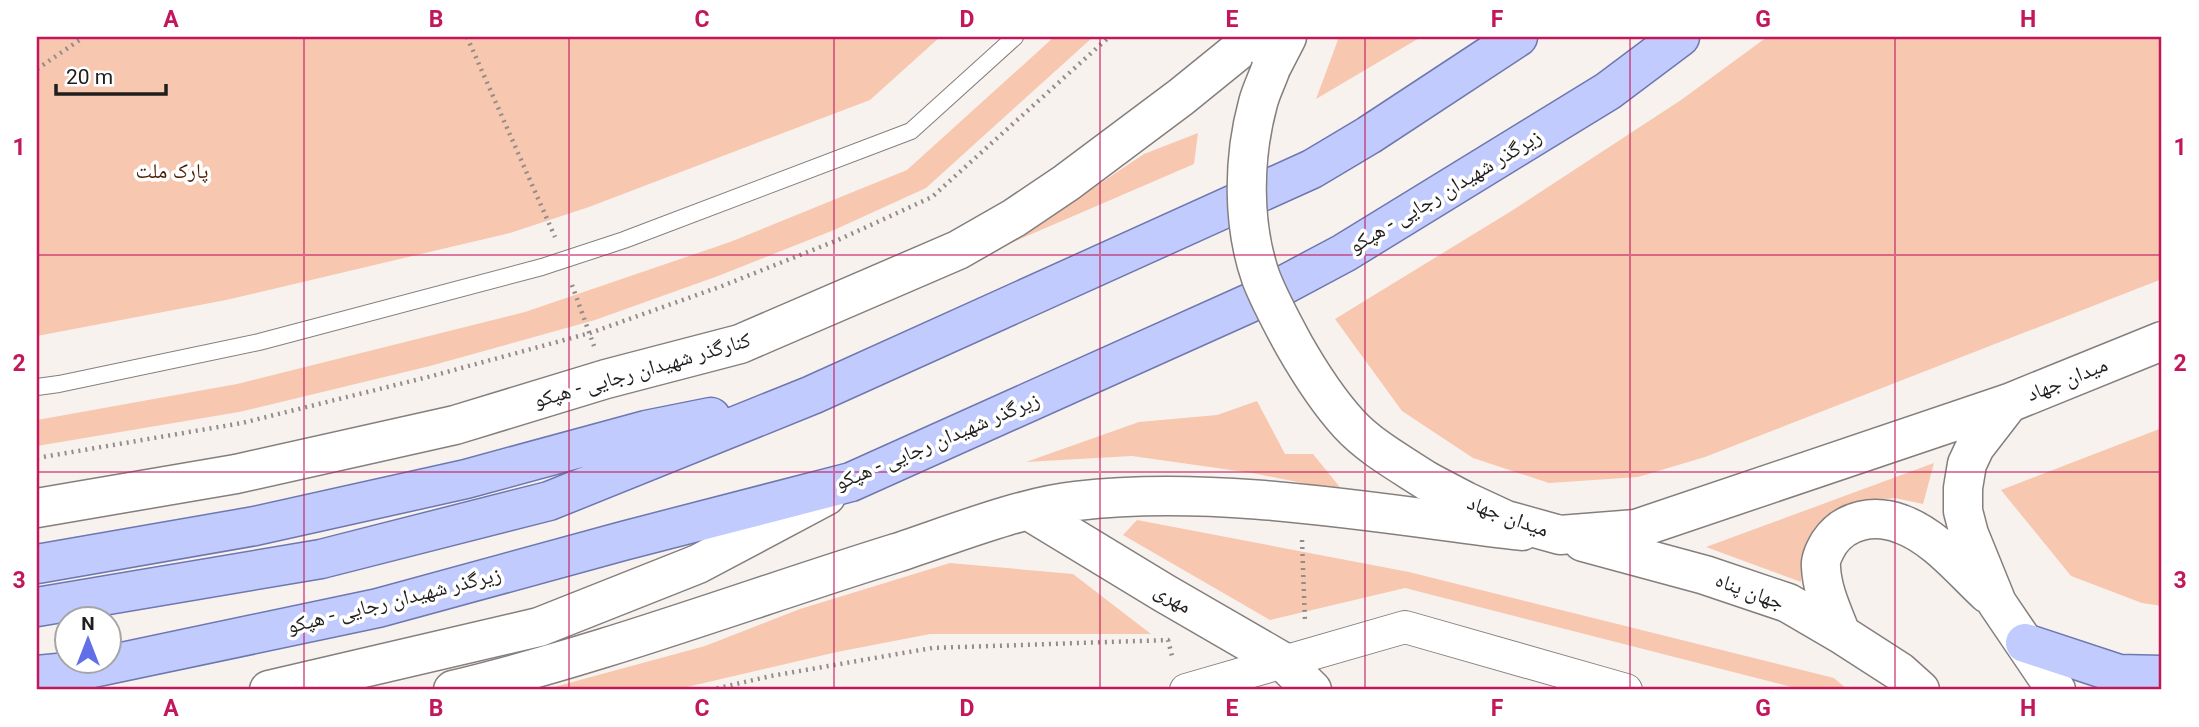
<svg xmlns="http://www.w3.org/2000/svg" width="2199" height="727" font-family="Roboto,'Noto Naskh Arabic',sans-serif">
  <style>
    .green { fill: #f7c7af }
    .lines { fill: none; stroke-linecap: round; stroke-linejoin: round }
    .service-casing { stroke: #847f7d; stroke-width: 18 }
    .minor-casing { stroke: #847f7d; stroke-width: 34 }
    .tertiary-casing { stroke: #847f7d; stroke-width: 41 }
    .secondary-casing { stroke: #847f7d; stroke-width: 41 }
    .primary-casing { stroke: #6e78af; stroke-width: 41 }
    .path { stroke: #928d8b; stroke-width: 4.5; stroke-dasharray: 2 5; stroke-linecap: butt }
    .service { stroke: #fff; stroke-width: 16 }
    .minor { stroke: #fff; stroke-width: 32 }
    .tertiary { stroke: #fff; stroke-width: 38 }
    .secondary { stroke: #fff; stroke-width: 38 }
    .primary { stroke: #c1cbfe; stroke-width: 38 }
    .secondary-bridge-casing { stroke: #847f7d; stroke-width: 41; stroke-linecap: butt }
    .secondary-bridge { stroke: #fff; stroke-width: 38 }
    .grid { fill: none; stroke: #c2185b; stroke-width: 2; stroke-opacity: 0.55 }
    .labels { text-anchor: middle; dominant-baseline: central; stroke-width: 7; stroke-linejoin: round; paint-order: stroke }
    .park-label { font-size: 21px; fill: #4c1d02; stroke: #fff }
    .street-label { font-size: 21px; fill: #211f1e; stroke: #fff }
    .neatline { fill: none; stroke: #c2185b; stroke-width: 2.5 }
    .grid-label { font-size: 23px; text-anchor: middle; font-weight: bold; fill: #c2185b }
  </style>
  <rect width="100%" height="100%" fill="#f8f2ef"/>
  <!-- green -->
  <path class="green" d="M 37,37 L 940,37 L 870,100 L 589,207 L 510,233 L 226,300 L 37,336 Z
    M 1054,37 L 1093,37 L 926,188 L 834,230 L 718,276 L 595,320 L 430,366 L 239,412 L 37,446 L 37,420 L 237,384 L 525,312 L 730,242 L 907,170 Z
    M 1339,37 L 1421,37 L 1316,99 Z
    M 1767,37 L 2162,37 L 2162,279 L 1705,457 L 1638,477 L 1549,483 L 1473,458 L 1402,411 L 1335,319 L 1513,210 L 1681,100 Z
    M 1198,133 L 1194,164 L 1011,243 L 1144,154 Z
    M 1257,401 L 1285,454 L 1313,454 L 1343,491 L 1252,473 L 1132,456 L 1026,462 L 1139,422 L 1217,415 Z
    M 2162,428 L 2162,606 L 2142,603 L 2071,576 L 2001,490 Z
    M 1934,463 L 1923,504 L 1895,498 L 1869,501 L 1815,533 L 1802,557 L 1801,582 L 1706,547 Z
    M 1137,520 L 1409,572 L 1834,678 L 1848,690 L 1803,690 L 1405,588 L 1270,620 L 1123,535 Z
    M 950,563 L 1073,574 L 1151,634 L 930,634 L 837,652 L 674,690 L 543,690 L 705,646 L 800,609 Z"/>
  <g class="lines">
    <defs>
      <path id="service" d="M 37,387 L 59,384 L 259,342 L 542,267 L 624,240 L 911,131 L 1015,37"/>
      <path id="minor" d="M 1186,690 L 1405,627 L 1626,690"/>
      <path id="tertiary" d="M 1029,511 L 1164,593 L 1285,663 L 1312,690
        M 453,690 C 603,654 748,599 896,553 C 951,535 1020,507 1076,501 C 1219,484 1380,514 1522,531"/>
      <path id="secondary" d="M 1271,68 L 1287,37
        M 2009,403 L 1975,447 L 1967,464 L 1963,488 L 1963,511 L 1969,534 L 1997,603 L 2056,690
        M 1427,481 L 1465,501 L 1506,520 L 1560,535 L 1636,529 L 2009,403 L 2162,341
        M 37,508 L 236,474 L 455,425 L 606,379 L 740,344 L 958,250 L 1014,218 L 1066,183 L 1181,97 L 1255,37
        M 1583,542 L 1705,575 L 1788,603 L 1841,634 L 1900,672 L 1920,690
        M 1841,634 C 1833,613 1822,591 1821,567 C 1820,559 1825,550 1829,543 C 1845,519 1875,514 1901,524 C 1935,536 1962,570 1988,594
        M 269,690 L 539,627 L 698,564 L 826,496"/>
      <path id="primary" d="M 37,564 L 255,526 L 466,479 L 646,430 L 711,417
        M 37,607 L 321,559 L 549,501 L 812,395 L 1312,169 L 1369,135 L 1518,37
        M 2025,643 L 2119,674 L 2162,675
        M 37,675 L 79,671 L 378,608 L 623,541 L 851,482 L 1252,302 L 1344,253 L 1608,91 L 1680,37"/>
    </defs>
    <!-- service casing -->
    <use href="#service" class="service-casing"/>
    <!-- minor casing -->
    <use href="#minor" class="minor-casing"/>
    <!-- tertiary casing -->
    <use href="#tertiary" class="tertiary-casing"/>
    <!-- secondary casing -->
    <use href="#secondary" class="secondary-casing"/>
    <!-- primary casing -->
    <use href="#primary" class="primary-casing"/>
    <!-- path -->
    <path class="path" d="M 467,37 L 555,237
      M 37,69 L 84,37
      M 572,285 L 594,346
      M 37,458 L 242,423 L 432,376 L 590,333 L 722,286 L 838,240 L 932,197 L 1109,37
      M 1302,540 L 1305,622
      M 710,690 L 771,676 L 932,648 L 1168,640 L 1173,660"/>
    <!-- service -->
    <use href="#service" class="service"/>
    <!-- minor -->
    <use href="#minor" class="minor"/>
    <!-- tertiary -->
    <use href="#tertiary" class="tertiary"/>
    <!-- secondary -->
    <use href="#secondary" class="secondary"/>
    <!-- primary -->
    <use href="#primary" class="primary"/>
    <defs>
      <path id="secondary-bridge" d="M 1271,68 C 1267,80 1261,91 1258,103 C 1243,158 1242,224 1261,278 C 1270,301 1282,323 1294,345 C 1310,373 1327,400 1349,424 C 1370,447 1401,464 1427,481"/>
    </defs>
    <!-- secondary-bridge casing -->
    <use href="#secondary-bridge" class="secondary-bridge-casing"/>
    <!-- secondary-bridge -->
    <use href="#secondary-bridge" class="secondary-bridge"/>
  </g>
  <!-- grid -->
  <path class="grid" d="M 304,37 L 304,690M 569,37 L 569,690M 834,37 L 834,690M 1100,37 L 1100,690M 1365,37 L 1365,690M 1630,37 L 1630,690M 1895,37 L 1895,690M 37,255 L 2162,255M 37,472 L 2162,472"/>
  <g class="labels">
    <!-- park labels -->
    <g class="park-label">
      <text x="172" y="171">پارک ملت</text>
    </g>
    <!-- street labels -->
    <g class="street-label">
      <text transform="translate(1445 191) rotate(-31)">زیرگذر شهیدان رجایی - هپکو</text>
      <text transform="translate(642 370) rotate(-16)">کنارگذر شهیدان رجایی - هپکو</text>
      <text transform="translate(2067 379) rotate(-22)">میدان جهاد</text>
      <text transform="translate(937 441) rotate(-23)">زیرگذر شهیدان رجایی - هپکو</text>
      <text transform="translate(1508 516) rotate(20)">میدان جهاد</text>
      <text transform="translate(1750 591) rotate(20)">جهان پناه</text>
      <text transform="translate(1173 598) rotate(31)">مهری</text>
      <text transform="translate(394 600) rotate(-14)">زیرگذر شهیدان رجایی - هپکو</text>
    </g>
  </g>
  <!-- border -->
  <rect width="2199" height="727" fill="none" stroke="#ffffff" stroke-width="77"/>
  <!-- north arrow -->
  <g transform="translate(88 640)"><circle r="33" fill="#ffffff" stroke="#a6a5a5" stroke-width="2"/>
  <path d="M0-5L12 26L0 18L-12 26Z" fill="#6170e7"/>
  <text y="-10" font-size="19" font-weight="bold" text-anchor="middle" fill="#211f1e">N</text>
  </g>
  <!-- scale -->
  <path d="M56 84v10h110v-10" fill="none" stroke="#211f1e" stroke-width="3.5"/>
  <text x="66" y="84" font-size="21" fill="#211f1e" stroke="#ffffff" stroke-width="5" paint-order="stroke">20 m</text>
  <rect x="38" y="38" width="2122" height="650" class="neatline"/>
  <g class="grid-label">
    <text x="171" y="27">A</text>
    <text x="436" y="27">B</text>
    <text x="702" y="27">C</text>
    <text x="967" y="27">D</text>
    <text x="1232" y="27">E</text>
    <text x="1497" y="27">F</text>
    <text x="1763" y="27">G</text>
    <text x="2028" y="27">H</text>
    <text x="19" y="155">1</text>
    <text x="2180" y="155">1</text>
    <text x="19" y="371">2</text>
    <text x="2180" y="371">2</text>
    <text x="19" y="588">3</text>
    <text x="2180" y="588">3</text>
    <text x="171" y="716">A</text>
    <text x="436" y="716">B</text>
    <text x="702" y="716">C</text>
    <text x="967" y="716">D</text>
    <text x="1232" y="716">E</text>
    <text x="1497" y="716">F</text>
    <text x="1763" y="716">G</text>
    <text x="2028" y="716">H</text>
  </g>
</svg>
